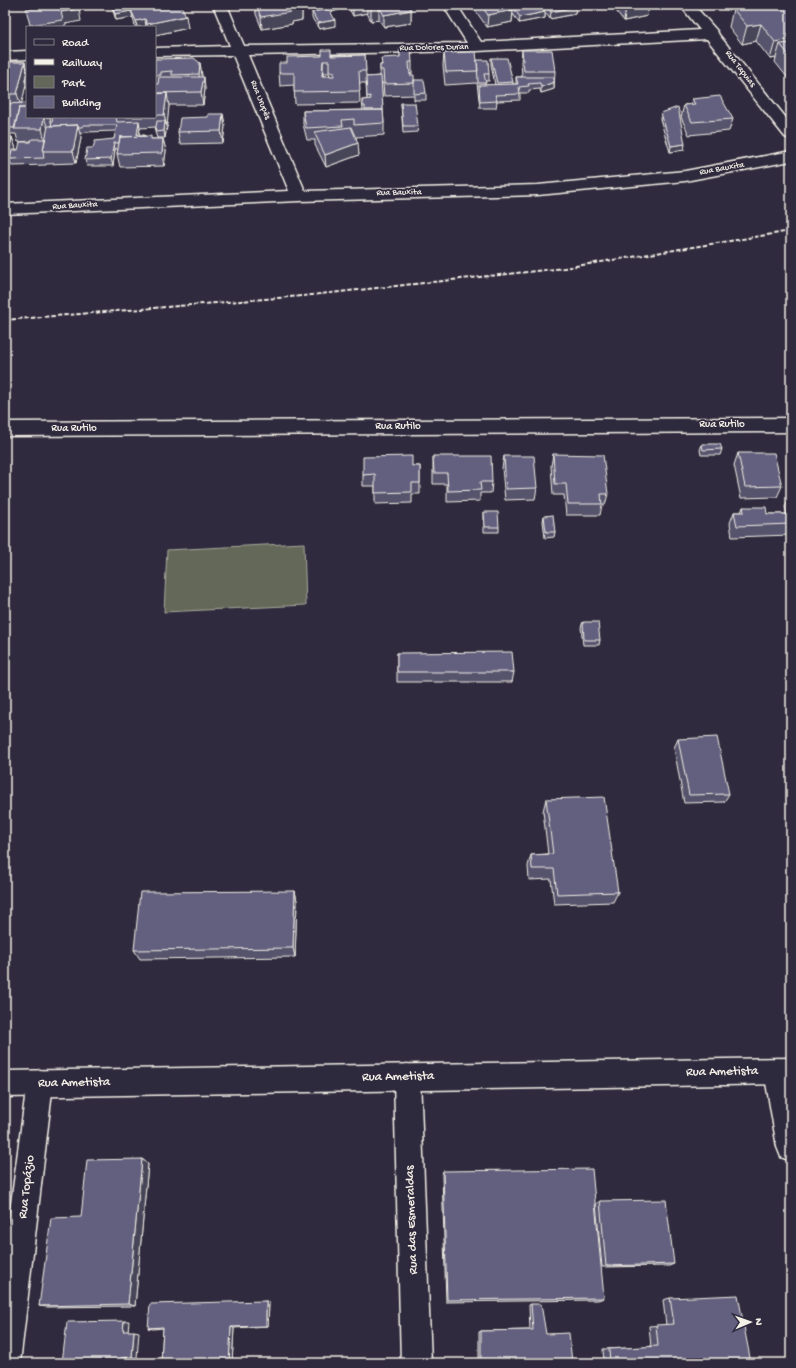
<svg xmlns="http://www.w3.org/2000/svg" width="796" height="1368" font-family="'Gochi Hand',sans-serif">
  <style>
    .green { fill: #636759; stroke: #acaca0 }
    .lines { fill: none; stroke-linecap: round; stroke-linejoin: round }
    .street-casing { stroke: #f4f1e8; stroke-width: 3 }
    .secondary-casing { stroke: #f4f1e8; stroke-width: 3 }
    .street { fill: #2f2a3d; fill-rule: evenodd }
    .secondary { fill: #2f2a3d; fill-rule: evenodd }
    .rail { stroke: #f4f1e8; stroke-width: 2; stroke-dasharray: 4.5 2; stroke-linecap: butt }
    .wall { fill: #56536d; stroke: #f4f1e8; fill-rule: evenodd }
    .shaded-wall { fill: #464459; stroke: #f4f1e8 }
    .building { fill: #64617f; stroke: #f4f1e8; fill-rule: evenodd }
    .labels { text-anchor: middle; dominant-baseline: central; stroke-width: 3.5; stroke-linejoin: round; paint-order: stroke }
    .far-street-label { font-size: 9px; fill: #f4f1e8; stroke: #2f2a3d }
    .street-label { font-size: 11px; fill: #f4f1e8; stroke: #2f2a3d }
    .near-street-label { font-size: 13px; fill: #f4f1e8; stroke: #2f2a3d }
  </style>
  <rect width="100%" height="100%" fill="#2f2a3d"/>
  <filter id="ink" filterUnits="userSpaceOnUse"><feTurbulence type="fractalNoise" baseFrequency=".025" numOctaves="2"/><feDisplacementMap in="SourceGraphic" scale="8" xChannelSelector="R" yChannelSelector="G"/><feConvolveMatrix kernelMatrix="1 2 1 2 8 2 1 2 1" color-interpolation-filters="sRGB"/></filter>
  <g filter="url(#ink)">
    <!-- green -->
    <path class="green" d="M 304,543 L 306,605 L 164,612 L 167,550 Z"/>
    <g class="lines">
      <defs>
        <path id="street" d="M 213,5 L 227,5 L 244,46 L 467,43 L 443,5 L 457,5 L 481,42 L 700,30 L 680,5 L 694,5 L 717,31 L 719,35 L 791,124 L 791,139 L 785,137 L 707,39 L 477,51 L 248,55 L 305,191 L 538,185 L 685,171 L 791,151 L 791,161 L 685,181 L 538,195 L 299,201 L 5,214 L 5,204 L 289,191 L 233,55 L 155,56 L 155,48 L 230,46 Z
          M 27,51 L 27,59 L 5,60 L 5,52 Z
          M 791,418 L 791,432 L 5,436 L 5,422 Z
          M 777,1058 L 786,1062 L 791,1075 L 791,1161 L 781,1157 L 777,1147 L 764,1071 L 768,1062 Z
          M 407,1064 L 416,1068 L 420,1077 L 431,1363 L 401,1363 L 394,1077 L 398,1068 Z
          M 40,1070 L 49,1074 L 53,1083 L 20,1363 L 5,1363 L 5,1249 L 27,1083 L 31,1074 Z"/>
        <path id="secondary" d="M 791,1058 L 791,1084 L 5,1097 L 5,1071 Z"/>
      </defs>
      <!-- street casing -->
      <use href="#street" class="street-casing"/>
      <!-- secondary casing -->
      <use href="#secondary" class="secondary-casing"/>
      <!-- street -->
      <use href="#street" class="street"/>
      <!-- secondary -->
      <use href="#secondary" class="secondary"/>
      <!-- rail -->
      <path class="rail" d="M 5,320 L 302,296 L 564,268 L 791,231"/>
    </g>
    <!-- wall -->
    <path class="wall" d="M 111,5 L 131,5 L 133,10 L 140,8 L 139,5 L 181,5 L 188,28 L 155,35 L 155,27 L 135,27 L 133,17 L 116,20 Z
      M 255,5 L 300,5 L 302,8 L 302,20 L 292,22 L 292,24 L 262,29 L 256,14 Z
      M 326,5 L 408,5 L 411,10 L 411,23 L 384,27 L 379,20 L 371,21 L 367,13 L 353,16 L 347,5 L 339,7 L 339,10 L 330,12 L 335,26 L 319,29 L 312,18 L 312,12 L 328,9 Z
      M 469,5 L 510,5 L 512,8 L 512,6 L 544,10 L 545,5 L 576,5 L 576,7 L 575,14 L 550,19 L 545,12 L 545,18 L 519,23 L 513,14 L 512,22 L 487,27 L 475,10 L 472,10 Z
      M 614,5 L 649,5 L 647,16 L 624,21 L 616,11 L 616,8 Z
      M 791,5 L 791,82 L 775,62 L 776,58 L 770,59 L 756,41 L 742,44 L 729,27 L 733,9 Z
      M 400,49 L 412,62 L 412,74 L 410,74 L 410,75 L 426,93 L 426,100 L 414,100 L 414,95 L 384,96 L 383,83 L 381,83 L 384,123 L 384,135 L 356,137 L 359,155 L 326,167 L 315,145 L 315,140 L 307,140 L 303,124 L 303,111 L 363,110 L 362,100 L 367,100 L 366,83 L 359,83 L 360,103 L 295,104 L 294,85 L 280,86 L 279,73 L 287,63 L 332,56 L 365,55 L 366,77 L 380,76 L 380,65 L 400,57 ZM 323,73 L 329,73 L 330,76 L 323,76 Z
      M 522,50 L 555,71 L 554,89 L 541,93 L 540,89 L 529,90 L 529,93 L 520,93 L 520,100 L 497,101 L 496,108 L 480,108 L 477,83 L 445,85 L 443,65 L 444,53 L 477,60 L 489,74 L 489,81 L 485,81 L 485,85 L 495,85 L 491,65 L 491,58 L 513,82 L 513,84 L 516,84 L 516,77 L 522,77 L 521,62 Z
      M 155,59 L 200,63 L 202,77 L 205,89 L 203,105 L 169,105 L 165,138 L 157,138 L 155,132 L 156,127 L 140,128 L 139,135 L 145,136 L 152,139 L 163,139 L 166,151 L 164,166 L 120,167 L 117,154 L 118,149 L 115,149 L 113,166 L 87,166 L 85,160 L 93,148 L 114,139 L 116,131 L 85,132 L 84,133 L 80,133 L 81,138 L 76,163 L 46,164 L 46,165 L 12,166 L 10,162 L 8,169 L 5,169 L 5,134 L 9,137 L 12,137 L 16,149 L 15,150 L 18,150 L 32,141 L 18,142 L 16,134 L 5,134 L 5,62 L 25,62 L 27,70 L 27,89 L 26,85 L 21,103 L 27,117 L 155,117 Z
      M 692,99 L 733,119 L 729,131 L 689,135 L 681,117 L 684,105 L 691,104 Z
      M 401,103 L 418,126 L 417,132 L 403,133 Z
      M 661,113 L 684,150 L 670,152 L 660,119 Z
      M 223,114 L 225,126 L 223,143 L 180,144 L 178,132 L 208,117 Z
      M 702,444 L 722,449 L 720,455 L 701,455 L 700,450 Z
      M 738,453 L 782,486 L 777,497 L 741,498 L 734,465 Z
      M 553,454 L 608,494 L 605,505 L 602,505 L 600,515 L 566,515 L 564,495 L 553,495 L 551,466 Z
      M 433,456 L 492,482 L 491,493 L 480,493 L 480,501 L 447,502 L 447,484 L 433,484 Z
      M 504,456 L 537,488 L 535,499 L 505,500 L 502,468 Z
      M 412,466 L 420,466 L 420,494 L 412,494 L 412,503 L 375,504 L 375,486 L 363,486 L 363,475 Z
      M 788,501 L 791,501 L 791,535 L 732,537 L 730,523 L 734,512 L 741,512 L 743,507 L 767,514 L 787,514 L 785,507 Z
      M 484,512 L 499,527 L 499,532 L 484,532 Z
      M 544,516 L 555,532 L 554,537 L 545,538 L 543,521 Z
      M 583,622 L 600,640 L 599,645 L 583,645 L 581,627 Z
      M 397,653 L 514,672 L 512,682 L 397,682 Z
      M 678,739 L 729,794 L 724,802 L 684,803 L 674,748 Z
      M 546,799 L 618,892 L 613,902 L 554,904 L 551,879 L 529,880 L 528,866 L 531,855 L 548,854 L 543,811 Z
      M 295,891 L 297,901 L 295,957 L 140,959 L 134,950 Z
      M 142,1159 L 148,1164 L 135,1306 L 48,1307 L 39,1306 L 81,1217 Z
      M 443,1171 L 604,1298 L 598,1300 L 446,1302 L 442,1176 Z
      M 600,1201 L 674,1264 L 669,1266 L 602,1267 L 596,1204 Z
      M 670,1298 L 751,1363 L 604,1363 L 603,1349 L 651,1347 L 649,1326 L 666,1325 L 663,1300 Z
      M 266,1301 L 269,1302 L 268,1326 L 234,1328 L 232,1363 L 161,1363 L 163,1328 L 153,1329 L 148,1328 Z
      M 531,1304 L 546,1334 L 572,1363 L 479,1363 L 479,1332 L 481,1331 L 530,1330 L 529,1305 Z"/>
    <!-- shaded-wall -->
    <path class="shaded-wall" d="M 332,5 L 347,5 L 347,6 L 339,7 L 339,10 L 330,12 L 329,6 Z
      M 353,5 L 367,5 L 367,13 L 353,16 Z
      M 473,5 L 476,5 L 475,10 L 472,10 Z
      M 572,5 L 576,5 L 575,14 L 550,19 L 551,12 Z
      M 643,5 L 649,5 L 647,16 L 624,21 L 626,8 Z
      M 379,7 L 379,20 L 371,21 L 371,9 Z
      M 302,8 L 302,20 L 292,22 L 292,24 L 262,29 L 261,17 L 290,10 Z
      M 79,9 L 81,21 L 65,24 L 65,27 L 30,27 L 30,25 L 61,12 Z
      M 411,10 L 411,23 L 384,27 L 384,15 Z
      M 513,10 L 512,22 L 487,27 L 488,15 Z
      M 131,11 L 133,17 L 116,20 L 115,14 Z
      M 545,12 L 545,18 L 519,23 L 520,17 Z
      M 186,16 L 188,28 L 155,35 L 155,27 L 147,27 L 147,24 Z
      M 145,19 L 146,27 L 137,27 L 136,21 Z
      M 335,20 L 335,26 L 319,29 L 318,23 Z
      M 761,24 L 756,41 L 742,44 L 747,26 Z
      M 791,39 L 791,56 L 780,44 L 776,58 L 770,59 L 775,42 Z
      M 323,61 L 323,73 L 322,88 L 322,76 Z
      M 25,62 L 27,70 L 25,81 L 26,85 L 21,106 L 17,94 Z
      M 200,63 L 202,75 L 201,86 L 199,74 Z
      M 204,77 L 205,89 L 203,105 L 201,92 Z
      M 554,82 L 554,89 L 541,93 L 541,87 Z
      M 167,93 L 169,106 L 167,127 L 164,115 Z
      M 223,114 L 225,126 L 223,143 L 221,131 Z
      M 44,117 L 48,129 L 45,141 L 42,129 Z
      M 50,117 L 54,117 L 52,126 Z
      M 139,121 L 140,128 L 138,142 L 137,135 Z
      M 165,121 L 167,127 L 165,138 L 164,131 Z
      M 78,125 L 81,138 L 76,163 L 73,151 Z
      M 8,134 L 11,143 L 12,137 L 16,149 L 13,159 L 12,159 L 9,149 L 7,137 Z
      M 163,139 L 166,151 L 164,166 L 162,153 Z
      M 114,143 L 115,149 L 113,166 L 111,159 Z
      M 358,143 L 359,155 L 326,167 L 325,155 Z
      M 685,144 L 684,150 L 670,152 L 671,146 Z
      M 6,149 L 10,162 L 8,169 L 5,158 Z
      M 295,891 L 297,901 L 295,957 L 293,948 Z
      M 142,1159 L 148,1164 L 135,1306 L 128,1304 Z
      M 266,1301 L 269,1302 L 268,1326 L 266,1326 Z
      M 124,1321 L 129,1321 L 128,1332 L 123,1331 Z
      M 231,1327 L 234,1328 L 232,1363 L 229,1363 Z
      M 134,1331 L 139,1332 L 137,1358 L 132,1357 Z
      M 121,1358 L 126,1358 L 126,1363 L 121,1363 Z"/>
    <!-- building -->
    <path class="building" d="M 30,5 L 49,5 L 31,8 Z
      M 49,5 L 77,5 L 79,9 L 61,12 L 63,20 L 30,25 L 26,9 Z
      M 112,5 L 131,5 L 133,10 L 131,10 L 131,11 L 115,14 Z
      M 142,5 L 181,5 L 186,16 L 147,24 L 145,19 L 136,21 L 131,10 L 143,8 Z
      M 256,5 L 300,5 L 302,8 L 290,10 L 291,12 L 261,17 Z
      M 369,5 L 408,5 L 411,10 L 384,15 L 379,7 L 371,9 Z
      M 481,5 L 510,5 L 513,10 L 488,15 Z
      M 519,5 L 541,5 L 545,12 L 520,17 L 512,6 Z
      M 546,5 L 574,5 L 576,7 L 551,12 Z
      M 623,5 L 643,5 L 626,8 Z
      M 765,5 L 791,5 L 791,39 L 775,42 L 761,24 L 747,26 L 733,9 Z
      M 329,9 L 335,20 L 318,23 L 312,12 Z
      M 791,43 L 791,58 L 780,44 Z
      M 400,49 L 411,49 L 412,62 L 409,62 L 410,75 L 414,75 L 414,83 L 384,84 L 383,70 L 380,70 L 380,65 L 382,65 L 381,58 L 400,57 Z
      M 322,50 L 331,50 L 331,56 L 365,55 L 366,71 L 359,71 L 360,91 L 294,92 L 294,73 L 279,73 L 279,63 L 287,63 L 287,57 L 322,56 ZM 323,61 L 329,61 L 329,72 L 334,72 L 334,76 L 322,76 Z
      M 522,50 L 552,50 L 555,71 L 524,71 Z
      M 476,52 L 478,71 L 446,72 L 444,53 Z
      M 194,58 L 200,63 L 199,74 L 172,75 L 172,71 L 161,72 L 161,75 L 155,75 L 155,59 Z
      M 491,58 L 507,58 L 513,82 L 497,83 Z
      M 477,60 L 488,60 L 489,74 L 484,74 L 486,83 L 478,83 Z
      M 5,62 L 25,62 L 17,94 L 5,94 Z
      M 27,70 L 27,81 L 25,81 Z
      M 381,76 L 383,110 L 365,110 L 365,106 L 363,106 L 362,100 L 371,99 L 370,96 L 367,97 L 366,77 Z
      M 159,77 L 204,77 L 201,92 L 155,93 L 155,84 L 158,84 Z
      M 516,77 L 554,77 L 554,82 L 541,87 L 540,83 L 528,84 L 529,86 L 519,87 L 520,94 L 495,95 L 497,101 L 480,102 L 479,85 L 518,84 Z
      M 414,80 L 424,80 L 426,93 L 414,94 Z
      M 167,93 L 164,115 L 155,115 L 155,94 Z
      M 720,96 L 733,119 L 692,122 L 684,105 L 695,104 L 692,99 Z
      M 27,103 L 27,108 L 19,108 L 15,128 L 5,128 L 5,104 Z
      M 401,103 L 415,103 L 418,126 L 403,126 Z
      M 678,107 L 685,144 L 671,146 L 661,113 Z
      M 19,108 L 27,108 L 27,117 L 50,117 L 44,117 L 42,129 L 14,129 Z
      M 383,110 L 384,123 L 354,125 L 354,119 L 342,120 L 343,126 L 306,128 L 303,111 Z
      M 208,114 L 223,114 L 221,131 L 178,132 L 180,118 L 208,117 Z
      M 53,117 L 116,117 L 117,122 L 139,121 L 137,135 L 145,135 L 145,136 L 120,137 L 119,143 L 114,143 L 111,159 L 85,160 L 87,148 L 93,148 L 95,141 L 114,139 L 117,125 L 83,125 L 83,127 L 78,127 L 78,125 L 51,126 Z
      M 157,121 L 165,121 L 164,131 L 155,132 Z
      M 78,125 L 73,151 L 43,151 L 48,126 Z
      M 351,127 L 358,143 L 325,155 L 314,132 Z
      M 5,134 L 8,134 L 7,137 L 12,137 L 9,149 L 6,149 L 5,155 Z
      M 151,136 L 151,139 L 163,139 L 162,153 L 117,154 L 120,137 Z
      M 32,139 L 45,139 L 43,151 L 44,158 L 10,159 L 12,150 L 18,150 L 20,142 L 31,142 Z
      M 702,444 L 720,444 L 722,449 L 703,450 Z
      M 738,453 L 774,453 L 782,486 L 745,487 Z
      M 553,454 L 603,455 L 608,494 L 601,494 L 602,504 L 568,504 L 566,484 L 555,484 Z
      M 412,456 L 412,466 L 420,466 L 420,483 L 412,483 L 412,492 L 375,493 L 375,474 L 363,475 L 363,457 Z
      M 433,456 L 491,456 L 492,482 L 480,482 L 481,490 L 448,491 L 447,473 L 434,473 Z
      M 504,456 L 534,456 L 537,488 L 506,489 Z
      M 788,501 L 791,501 L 791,511 L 790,511 Z
      M 743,507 L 766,507 L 767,514 L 791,514 L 791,524 L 737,526 L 734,512 L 744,512 Z
      M 484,512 L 498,512 L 499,527 L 485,527 Z
      M 553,515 L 555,532 L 546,532 L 544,516 Z
      M 583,622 L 598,622 L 600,640 L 584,640 Z
      M 512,652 L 514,672 L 397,672 L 397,653 Z
      M 717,737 L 729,794 L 689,795 L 678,739 Z
      M 604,797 L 618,892 L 557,894 L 554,869 L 532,869 L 531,855 L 553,854 L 546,799 Z
      M 295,891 L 293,948 L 134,950 L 140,892 Z
      M 142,1159 L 128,1304 L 39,1306 L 51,1218 L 81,1217 L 87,1160 Z
      M 592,1169 L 604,1298 L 447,1300 L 443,1171 Z
      M 666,1200 L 674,1264 L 606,1266 L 600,1201 Z
      M 738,1295 L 751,1363 L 610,1363 L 609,1349 L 658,1346 L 656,1325 L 674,1324 L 670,1298 Z
      M 266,1301 L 266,1326 L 231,1327 L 229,1363 L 161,1363 L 163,1327 L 148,1328 L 150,1304 Z
      M 531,1304 L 541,1304 L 546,1334 L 569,1333 L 572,1363 L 481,1363 L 481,1331 L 533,1330 Z
      M 124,1321 L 123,1331 L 134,1331 L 132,1357 L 121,1358 L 121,1363 L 62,1363 L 67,1322 Z"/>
  </g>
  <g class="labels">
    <!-- far-street labels -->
    <g class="far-street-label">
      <text transform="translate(434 48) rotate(-1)">Rua Dolores Duran</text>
      <text transform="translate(740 69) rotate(52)">Rua Tapuias</text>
      <text transform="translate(260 100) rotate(68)">Rua Urupês</text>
      <text transform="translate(722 169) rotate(-10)">Rua Bauxita</text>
      <text transform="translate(399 193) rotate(-1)">Rua Bauxita</text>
      <text transform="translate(75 206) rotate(-3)">Rua Bauxita</text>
    </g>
    <!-- street labels -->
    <g class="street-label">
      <text x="722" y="425">Rua Rutilo</text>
      <text x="398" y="427">Rua Rutilo</text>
      <text x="74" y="429">Rua Rutilo</text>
    </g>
    <!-- near-street labels -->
    <g class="near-street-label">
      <text transform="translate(722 1072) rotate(-1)">Rua Ametista</text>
      <text transform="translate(398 1077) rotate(-1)">Rua Ametista</text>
      <text transform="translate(74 1083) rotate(-1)">Rua Ametista</text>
      <text transform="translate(27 1187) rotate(-83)">Rua Topázio</text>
      <text transform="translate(412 1220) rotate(-92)">Rua das Esmeraldas</text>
    </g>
  </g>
  <!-- margin -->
  <rect width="796" height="1368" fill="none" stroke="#2f2a3d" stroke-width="20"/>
  <rect x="10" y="10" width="776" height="1348" fill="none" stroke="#f4f1e8" stroke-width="1.5" filter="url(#ink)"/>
  <!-- legend -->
  <rect x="26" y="26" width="130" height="92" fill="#2f2a3d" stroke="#7e7a81"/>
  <rect x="34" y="39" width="20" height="6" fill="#2f2a3d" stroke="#7e7a81"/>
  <text x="62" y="46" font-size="12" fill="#f4f1e8">Road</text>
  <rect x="34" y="59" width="20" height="6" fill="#f4f1e8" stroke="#7e7a81"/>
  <text x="62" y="66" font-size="12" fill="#f4f1e8">Railway</text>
  <rect x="34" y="76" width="20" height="12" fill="#636759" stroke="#7e7a81"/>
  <text x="62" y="86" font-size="12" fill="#f4f1e8">Park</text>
  <rect x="34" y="96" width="20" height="12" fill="#64617f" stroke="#7e7a81"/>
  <text x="62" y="106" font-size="12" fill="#f4f1e8">Building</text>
  <!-- north arrow -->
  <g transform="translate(750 1322) rotate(88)" stroke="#2f2a3d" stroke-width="3" paint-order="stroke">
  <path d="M0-3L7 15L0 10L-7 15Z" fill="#f4f1e8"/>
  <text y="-6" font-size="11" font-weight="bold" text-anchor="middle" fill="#f4f1e8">N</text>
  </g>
</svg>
